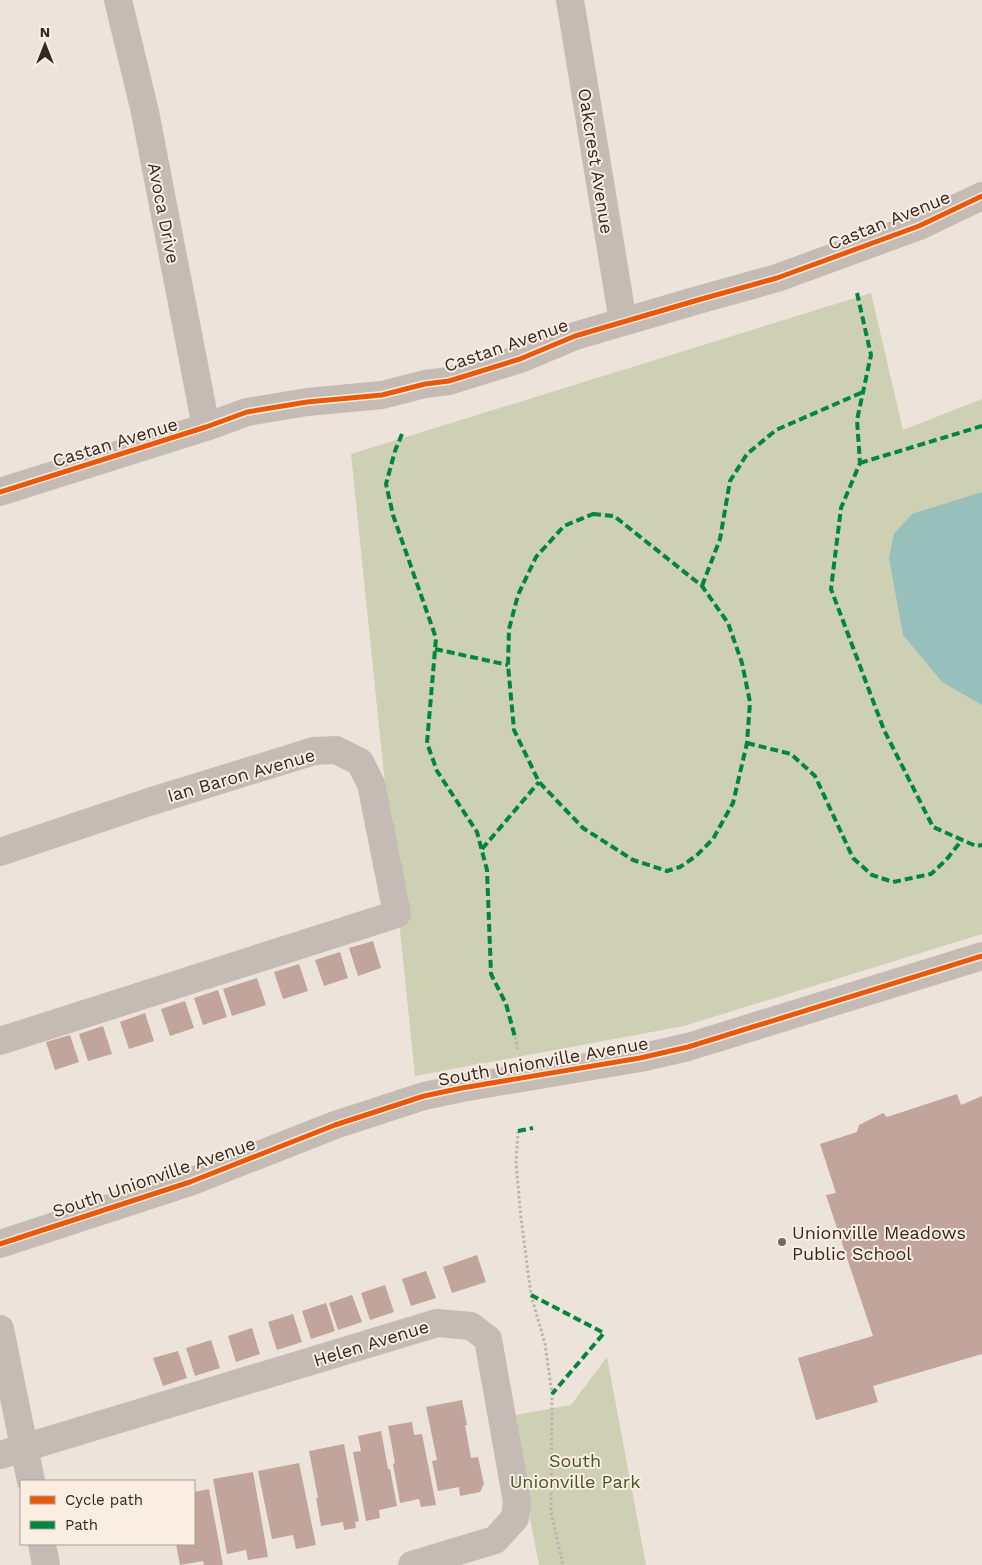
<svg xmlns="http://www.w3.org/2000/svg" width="982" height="1565" font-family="'Work Sans',sans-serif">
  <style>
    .green { fill: #ced0b4 }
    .water { fill: #97bfbb }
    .building { fill: #c1a49c }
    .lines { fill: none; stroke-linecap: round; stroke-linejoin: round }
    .path { stroke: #bcb3ae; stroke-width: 3; stroke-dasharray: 2.5 2.5; stroke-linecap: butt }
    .minor { stroke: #c4bbb5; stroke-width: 28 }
    .quiet { stroke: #00873e; stroke-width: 4; stroke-dasharray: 8 4; stroke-linecap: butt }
    .cycleway-casing { stroke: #faede2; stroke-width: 8 }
    .cycleway { stroke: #e8590c; stroke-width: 5 }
    .poi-dot { fill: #746964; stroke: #faede2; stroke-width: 2 }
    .labels { text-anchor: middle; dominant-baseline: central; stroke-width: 4; stroke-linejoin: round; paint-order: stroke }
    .street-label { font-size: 18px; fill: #342824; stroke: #faede2 }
    .poi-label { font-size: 18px; fill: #342824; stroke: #faede2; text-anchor: start }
    .park-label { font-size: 18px; fill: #475327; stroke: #faede2 }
  </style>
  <rect width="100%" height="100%" fill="#ece3db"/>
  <!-- green -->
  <path class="green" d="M 871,293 L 903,430 L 982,399 L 982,934 L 684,1026 L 415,1076 L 351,454 Z
    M 607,1357 L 646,1565 L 539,1565 L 510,1416 L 571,1405 Z"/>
  <!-- water -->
  <path class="water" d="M 982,492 L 982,705 L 942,682 L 903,635 L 889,558 L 894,534 L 912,514 Z"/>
  <!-- building -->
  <path class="building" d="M 373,941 L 381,968 L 358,976 L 349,948 Z
    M 340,952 L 348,978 L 324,986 L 315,960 Z
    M 299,964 L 308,991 L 283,999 L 274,972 Z
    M 257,978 L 266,1005 L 232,1016 L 223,989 Z
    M 218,990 L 227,1017 L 203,1025 L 194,998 Z
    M 185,1001 L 194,1028 L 170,1036 L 161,1009 Z
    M 145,1013 L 154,1041 L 129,1049 L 120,1022 Z
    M 103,1026 L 112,1054 L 88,1061 L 79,1034 Z
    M 70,1035 L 79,1062 L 55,1070 L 46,1042 Z
    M 957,1094 L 961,1105 L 982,1096 L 982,1354 L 873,1386 L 878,1402 L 816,1420 L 798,1358 L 873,1336 L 826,1195 L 836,1193 L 820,1144 L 857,1132 L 859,1125 L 883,1113 L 887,1117 Z
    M 477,1255 L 486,1282 L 452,1293 L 443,1267 Z
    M 426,1271 L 436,1298 L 411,1306 L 402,1279 Z
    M 385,1285 L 394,1312 L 370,1320 L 361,1293 Z
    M 352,1295 L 362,1322 L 338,1330 L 329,1303 Z
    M 326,1303 L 335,1331 L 311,1339 L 302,1311 Z
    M 293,1314 L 302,1342 L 277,1350 L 268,1322 Z
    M 252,1328 L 260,1354 L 236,1362 L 228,1336 Z
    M 211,1340 L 220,1368 L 195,1376 L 186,1348 Z
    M 178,1351 L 187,1378 L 163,1386 L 153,1358 Z
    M 462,1400 L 467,1425 L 465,1425 L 471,1458 L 478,1457 L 484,1484 L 480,1492 L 460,1496 L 459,1487 L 438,1491 L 432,1461 L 437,1460 L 426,1407 Z
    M 412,1422 L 414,1435 L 422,1434 L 436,1505 L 421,1507 L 419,1499 L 400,1503 L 393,1464 L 395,1463 L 388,1426 Z
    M 381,1431 L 388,1469 L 390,1469 L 397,1506 L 379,1510 L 380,1518 L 366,1521 L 353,1452 L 361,1451 L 358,1436 Z
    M 344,1444 L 359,1521 L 355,1522 L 356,1528 L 344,1530 L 343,1522 L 321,1526 L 316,1498 L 318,1498 L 309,1451 Z
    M 299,1463 L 316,1545 L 296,1549 L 293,1535 L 272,1539 L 258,1471 Z
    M 253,1472 L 268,1557 L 248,1560 L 246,1550 L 227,1554 L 213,1479 Z
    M 209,1489 L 223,1565 L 204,1565 L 203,1561 L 180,1565 L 176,1544 L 194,1544 L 194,1492 Z"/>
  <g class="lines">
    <!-- path -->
    <path class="path" d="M 515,1037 L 518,1051
      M 518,1131 L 516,1163 L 521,1218 L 531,1295 L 545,1344 L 552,1394 L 551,1512 L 563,1565"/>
    <!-- minor -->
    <path class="minor" d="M 118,0 L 145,112 L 206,427
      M 570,0 L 623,322
      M 0,492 L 206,427 L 247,412 L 307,402 L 382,395 L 425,384 L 449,381 L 520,359 L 575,336 L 698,300 L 777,278 L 919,226 L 982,196
      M 0,852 L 149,802 L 314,751 L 336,750 L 360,762 L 371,784 L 397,914 L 0,1041
      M 0,1244 L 190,1182 L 335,1125 L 424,1096 L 462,1088 L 640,1058 L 688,1047 L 982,956
      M 0,1329 L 31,1481
      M 0,1455 L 437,1323 L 471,1326 L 488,1339 L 517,1502 L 515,1518 L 495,1540 L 412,1565
      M 42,1544 L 46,1565"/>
    <!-- quiet -->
    <path class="quiet" d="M 857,293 L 871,355 L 857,420 L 860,463 L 841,508 L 831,589 L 884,730 L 933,827 L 976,846 L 982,845
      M 402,434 L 395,451 L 386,484 L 393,515 L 436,638 L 427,743 L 437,771 L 477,832 L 487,870 L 491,974 L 506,1004 L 515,1037
      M 860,463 L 982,426
      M 593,514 L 614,516 L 702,586 L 728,623 L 742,663 L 750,702 L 747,743 L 733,803 L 713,839 L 696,856 L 680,867 L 667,871 L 633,860 L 583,828 L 539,782 L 514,730 L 508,665 L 509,629 L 518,595 L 536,557 L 564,526 Z
      M 702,586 L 720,539 L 730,481 L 747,454 L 776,430 L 863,392
      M 435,649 L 508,665
      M 747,743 L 791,754 L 815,776 L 853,858 L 872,875 L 893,882 L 931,874 L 946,860 L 962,840
      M 482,849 L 539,782
      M 518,1131 L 533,1128
      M 531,1295 L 604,1333 L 552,1394"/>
    <defs>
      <path id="cycleway" d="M 0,492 L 206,427 L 247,412 L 307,402 L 382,395 L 425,384 L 449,381 L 520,359 L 575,336 L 698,300 L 777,278 L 919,226 L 982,196
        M 0,1244 L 190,1182 L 335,1125 L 424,1096 L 462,1088 L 640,1058 L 688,1047 L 982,956"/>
    </defs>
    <!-- cycleway casing -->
    <use href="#cycleway" class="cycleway-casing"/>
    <!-- cycleway -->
    <use href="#cycleway" class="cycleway"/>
  </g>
  <!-- markers -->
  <circle class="poi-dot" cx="782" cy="1242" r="5"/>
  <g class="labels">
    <!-- street labels -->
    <g class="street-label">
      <text transform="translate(596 161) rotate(81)">Oakcrest Avenue</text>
      <text transform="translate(164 213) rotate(79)">Avoca Drive</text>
      <text transform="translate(889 220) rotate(-22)">Castan Avenue</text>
      <text transform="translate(506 345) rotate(-19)">Castan Avenue</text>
      <text transform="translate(115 442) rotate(-17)">Castan Avenue</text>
      <text transform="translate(241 775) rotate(-16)">Ian Baron Avenue</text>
      <text transform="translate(543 1061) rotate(-10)">South Unionville Avenue</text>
      <text transform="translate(154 1177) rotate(-19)">South Unionville Avenue</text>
      <text transform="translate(371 1343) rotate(-17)">Helen Avenue</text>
    </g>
    <!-- poi labels -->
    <g class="poi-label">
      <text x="792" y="1232">Unionville Meadows<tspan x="792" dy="21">Public School</tspan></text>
    </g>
    <!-- park labels -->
    <g class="park-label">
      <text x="575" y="1460">South<tspan x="575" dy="21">Unionville Park</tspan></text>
    </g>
  </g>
  <!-- legend -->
  <rect x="20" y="1480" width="175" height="65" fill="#faede2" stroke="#ab9e96"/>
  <rect x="30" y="1496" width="25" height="8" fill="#e8590c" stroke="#ab9e96"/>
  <text x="65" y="1505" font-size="15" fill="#342824">Cycle path</text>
  <rect x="30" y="1521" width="25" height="8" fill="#00873e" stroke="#ab9e96"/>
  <text x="65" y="1530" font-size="15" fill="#342824">Path</text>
  <!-- north arrow -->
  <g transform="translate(45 45)" stroke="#faede2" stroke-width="4" paint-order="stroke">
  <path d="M0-4L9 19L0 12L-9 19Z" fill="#342824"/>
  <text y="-8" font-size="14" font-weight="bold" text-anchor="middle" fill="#342824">N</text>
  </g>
</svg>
